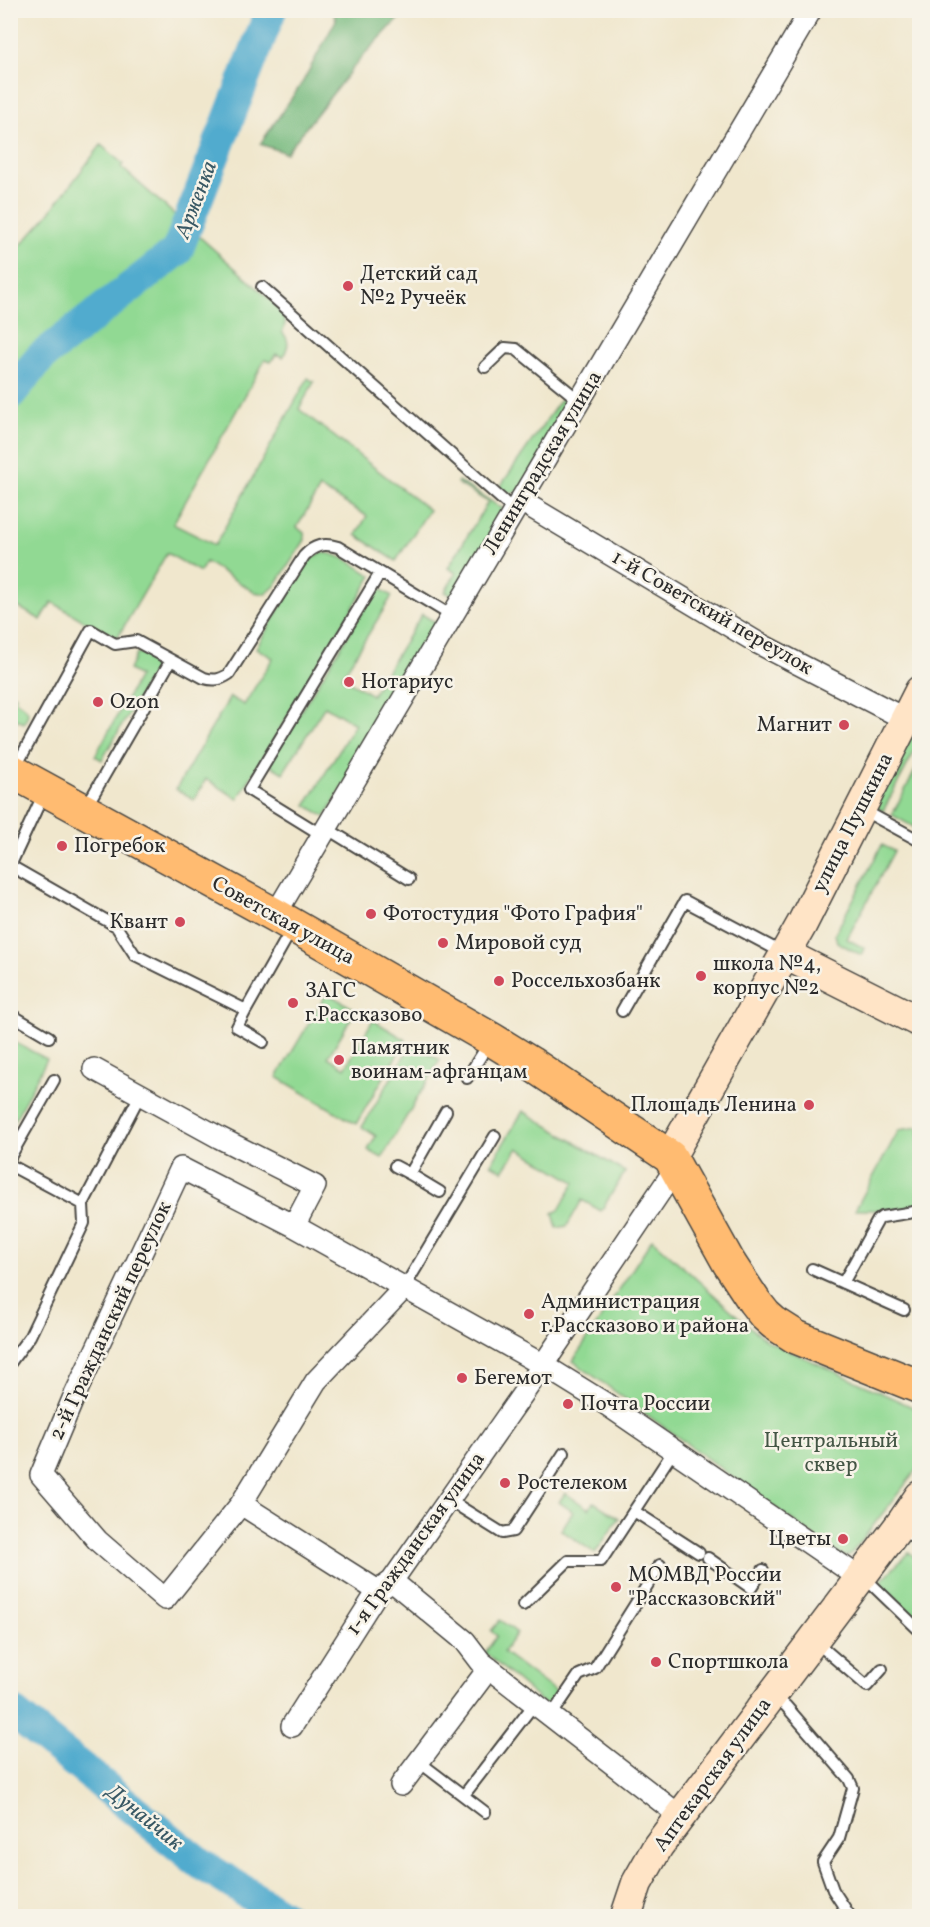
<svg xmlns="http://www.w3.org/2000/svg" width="930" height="1927" font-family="Vollkorn,serif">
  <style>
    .green { fill: #91d993; stroke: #5e825f; stroke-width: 1.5 }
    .forest { fill: #74b97d; stroke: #507254; stroke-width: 1.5 }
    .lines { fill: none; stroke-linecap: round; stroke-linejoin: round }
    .river { stroke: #51abce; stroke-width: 32 }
    .lane-casing { stroke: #494743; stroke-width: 14 }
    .street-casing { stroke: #494743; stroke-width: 24 }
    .secondary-casing { stroke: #494743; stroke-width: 33 }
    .primary-casing { stroke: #494743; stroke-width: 36 }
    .lane { stroke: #fff; stroke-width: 10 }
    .street { stroke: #fff; stroke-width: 21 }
    .secondary { stroke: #ffe4c6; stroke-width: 30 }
    .primary { stroke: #ffbb71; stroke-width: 33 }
    .poi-dot { fill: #d1495b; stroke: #f7f3e8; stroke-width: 2 }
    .labels { text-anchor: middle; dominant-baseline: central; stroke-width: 5; stroke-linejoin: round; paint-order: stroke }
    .poi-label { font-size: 21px; fill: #2b2b2b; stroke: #f7f3e8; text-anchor: start }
    .street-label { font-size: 21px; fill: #2b2b2b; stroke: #f7f3e8 }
    .park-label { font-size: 21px; fill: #445645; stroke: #f7f3e8 }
    .water-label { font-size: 22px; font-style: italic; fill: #385864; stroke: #f7f3e8 }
  </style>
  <rect width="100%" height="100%" fill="#f7f3e8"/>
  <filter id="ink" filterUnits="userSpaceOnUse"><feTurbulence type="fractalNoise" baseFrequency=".0167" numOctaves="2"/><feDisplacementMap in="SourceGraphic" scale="12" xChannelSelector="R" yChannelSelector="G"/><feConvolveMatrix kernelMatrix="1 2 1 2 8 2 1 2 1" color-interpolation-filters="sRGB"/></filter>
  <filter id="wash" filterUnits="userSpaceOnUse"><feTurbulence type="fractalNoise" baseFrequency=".008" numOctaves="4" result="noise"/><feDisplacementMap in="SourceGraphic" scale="24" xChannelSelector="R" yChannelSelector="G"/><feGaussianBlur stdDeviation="1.35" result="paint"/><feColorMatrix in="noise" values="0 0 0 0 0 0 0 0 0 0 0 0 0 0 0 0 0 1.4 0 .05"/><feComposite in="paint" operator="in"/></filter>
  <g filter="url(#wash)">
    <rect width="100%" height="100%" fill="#f0e7cd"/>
    <!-- green -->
    <path class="green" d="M 101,145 L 123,164 L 121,167 L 281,309 C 286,317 287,324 282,332 C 291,341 288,347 283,357 L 276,354 L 271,362 L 265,360 L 173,524 L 215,545 L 308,378 L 314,382 L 299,409 L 429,510 L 396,561 L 356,535 L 367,516 L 320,488 L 297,527 L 304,533 L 305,540 L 275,586 L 266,594 L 254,592 L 206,562 L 200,572 L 167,553 L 116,640 L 52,602 L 41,620 L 11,603 L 10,257 L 46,217 Z
      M 529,363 L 569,395 L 572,405 L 525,485 C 517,495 509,495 499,488 L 564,395 L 526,366 Z
      M 458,481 L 505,510 L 453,596 L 445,592 L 456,573 L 448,568 L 488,502 L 457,483 Z
      M 320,553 C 339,552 356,566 372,576 L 238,799 L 206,779 L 194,800 L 176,789 L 230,697 L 244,705 L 273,658 L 256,648 L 306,562 Z
      M 376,590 L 382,590 L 392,596 L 342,677 L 372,695 L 422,614 L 440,625 L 325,817 L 306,805 L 355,724 L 325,706 L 283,773 L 268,764 Z
      M 137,653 L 145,654 L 155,660 L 155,668 L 102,760 L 95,756 L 139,676 L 129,670 Z
      M 11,693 L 16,696 L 15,700 C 27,708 32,710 24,723 L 11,717 Z
      M 919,714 L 919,743 L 883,811 L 872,805 Z
      M 915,771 L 919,780 L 919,830 L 892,815 Z
      M 882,845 L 894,851 L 847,939 L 864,948 L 861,955 L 837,942 L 835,934 Z
      M 327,993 L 356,1010 L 328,1057 L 345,1068 L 373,1020 L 406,1040 L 356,1124 L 277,1077 Z
      M 12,1041 L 47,1059 L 11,1127 L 10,1044 Z
      M 412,1043 L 440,1060 L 382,1158 L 368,1150 L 376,1136 L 362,1127 Z
      M 523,1111 L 625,1172 L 601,1211 L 582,1200 L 567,1226 L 557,1228 L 553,1213 L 559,1210 L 575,1182 L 518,1148 L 503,1171 L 491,1164 Z
      M 919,1127 L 919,1210 L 855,1210 L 899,1130 Z
      M 652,1239 L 752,1329 L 768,1341 L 919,1410 L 919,1467 L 850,1555 L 843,1556 L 829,1547 L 573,1361 Z
      M 565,1493 L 589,1509 L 594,1502 L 619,1518 L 595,1553 L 561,1530 L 573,1512 L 559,1502 Z
      M 909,1552 L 920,1562 L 919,1624 L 878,1584 Z
      M 500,1620 L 517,1633 L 503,1652 L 560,1695 L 549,1708 L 485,1653 L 497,1636 L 491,1631 Z"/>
    <!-- forest -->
    <path class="forest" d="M 333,11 L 406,11 L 360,59 L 286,153 L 260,144 L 302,83 L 336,20 Z"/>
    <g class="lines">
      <!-- river -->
      <path class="river" d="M 10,394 L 41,357 L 177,251 L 271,10
        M 10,1710 L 201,1864 L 284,1916"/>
    </g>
  </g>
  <g filter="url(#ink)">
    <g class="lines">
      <defs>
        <path id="lane" d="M 262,287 L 515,511
          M 485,367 L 505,348 L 516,349 L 580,401
          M 15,768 L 91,630 L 115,644 L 136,641 L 204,678 C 214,681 220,680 229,674 L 304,556 C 314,545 324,543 338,547 L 452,616
          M 86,807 L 171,660
          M 861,809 L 920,841
          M 326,828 L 409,879
          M 322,835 L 249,790 L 380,573
          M 10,866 L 44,793
          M 11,866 L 116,926 L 135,955 L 246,1010 L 293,927
          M 246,1010 L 237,1027 L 263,1042
          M 622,1011 L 685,901 L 785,954
          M 10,1014 L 49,1037
          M 467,1078 L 489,1043
          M 10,1157 L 54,1080
          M 10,1165 L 83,1204 L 84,1223 L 30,1336 L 10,1363
          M 395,1166 L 410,1174 L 446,1111
          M 410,1174 L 440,1192
          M 83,1204 L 140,1095
          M 812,1269 L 904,1310
          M 843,1283 L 878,1220 L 882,1217 L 920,1211
          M 404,1288 L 495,1136
          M 449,1500 L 502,1533 L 513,1531 L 564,1453
          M 634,1511 L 699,1553
          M 708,1558 L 751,1588 L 763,1570
          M 864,1577 L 920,1631
          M 523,1605 L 568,1561 L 601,1561 L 674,1450
          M 816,1642 L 867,1686 L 882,1669
          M 774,1697 L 786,1706 L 849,1779 L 853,1788 L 839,1838 L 823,1862 L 833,1890 L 850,1916
          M 551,1716 L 579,1675 L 595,1668 L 660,1565
          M 418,1761 L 485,1812
          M 464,1795 L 535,1703"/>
        <path id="street" d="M 521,501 L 758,643 L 905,719
          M 275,915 L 811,10
          M 94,1069 L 220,1138 L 315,1186 L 294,1226 L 543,1365 L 606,1404 L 860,1578
          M 294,1226 L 181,1168 L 73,1399 L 41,1475 L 98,1541 L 165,1599 L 241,1504 L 316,1381 L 404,1288
          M 241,1504 L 378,1591
          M 903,1521 L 920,1536
          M 392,1581 L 465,1641 L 481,1662 L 680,1816
          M 292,1726 L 378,1591 L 392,1581 L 543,1365 L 676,1168
          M 401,1785 L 489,1668"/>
        <path id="secondary" d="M 785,954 L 920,1022
          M 670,1157 L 802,924 L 920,691
          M 626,1916 L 637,1883 L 658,1846 L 903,1521 L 920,1496"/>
        <path id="primary" d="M 10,770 L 275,915 L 491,1039 L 530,1063 L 670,1157 L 729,1263 L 754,1301 L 765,1315 L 774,1323 L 796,1337 L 920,1387"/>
      </defs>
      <!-- lane casing -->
      <use href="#lane" class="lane-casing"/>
      <!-- street casing -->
      <use href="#street" class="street-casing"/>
      <!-- secondary casing -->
      <use href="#secondary" class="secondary-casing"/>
      <!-- primary casing -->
      <use href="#primary" class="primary-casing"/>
      <!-- lane -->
      <use href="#lane" class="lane"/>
      <!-- street -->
      <use href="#street" class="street"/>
      <!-- secondary -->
      <use href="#secondary" class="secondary"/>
      <!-- primary -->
      <use href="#primary" class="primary"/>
    </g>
  </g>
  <!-- markers -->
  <g class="poi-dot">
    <circle cx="348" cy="286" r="6"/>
    <circle cx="349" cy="682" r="6"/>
    <circle cx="98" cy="702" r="6"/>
    <circle cx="844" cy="725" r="6"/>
    <circle cx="62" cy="846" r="6"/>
    <circle cx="371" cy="914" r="6"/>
    <circle cx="180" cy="922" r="6"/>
    <circle cx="443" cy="943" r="6"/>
    <circle cx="701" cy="976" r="6"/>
    <circle cx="499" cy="981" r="6"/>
    <circle cx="293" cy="1003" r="6"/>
    <circle cx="339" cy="1060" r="6"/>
    <circle cx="809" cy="1105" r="6"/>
    <circle cx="529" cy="1314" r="6"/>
    <circle cx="462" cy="1378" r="6"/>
    <circle cx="568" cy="1404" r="6"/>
    <circle cx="505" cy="1483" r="6"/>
    <circle cx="843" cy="1539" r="6"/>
    <circle cx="616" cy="1587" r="6"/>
    <circle cx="656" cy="1662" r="6"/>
  </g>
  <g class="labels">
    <!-- poi labels -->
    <g class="poi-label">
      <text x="360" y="274">Детский сад<tspan x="360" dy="24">№2 Ручеёк</tspan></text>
      <text x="361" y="682">Нотариус</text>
      <text x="110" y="702">Ozon</text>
      <text x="832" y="725" text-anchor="end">Магнит</text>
      <text x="74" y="846">Погребок</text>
      <text x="383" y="914">Фотостудия "Фото Графия"</text>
      <text x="168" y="922" text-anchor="end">Квант</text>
      <text x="455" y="943">Мировой суд</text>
      <text x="713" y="964">школа №4,<tspan x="713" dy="24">корпус №2</tspan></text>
      <text x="511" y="981">Россельхозбанк</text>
      <text x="305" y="991">ЗАГС<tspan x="305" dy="24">г.Рассказово</tspan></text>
      <text x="351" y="1048">Памятник<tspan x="351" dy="24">воинам-афганцам</tspan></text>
      <text x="797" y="1105" text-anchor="end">Площадь Ленина</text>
      <text x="541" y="1302">Администрация<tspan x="541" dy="24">г.Рассказово и района</tspan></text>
      <text x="474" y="1378">Бегемот</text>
      <text x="580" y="1404">Почта России</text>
      <text x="517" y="1483">Ростелеком</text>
      <text x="831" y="1539" text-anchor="end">Цветы</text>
      <text x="628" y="1575">МОМВД России<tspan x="628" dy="24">"Рассказовский"</tspan></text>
      <text x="668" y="1662">Спортшкола</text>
    </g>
    <!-- street labels -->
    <g class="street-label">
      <text transform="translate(543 463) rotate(-59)">Ленинградская улица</text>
      <text transform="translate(712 613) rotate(30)">1-й Советский переулок</text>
      <text transform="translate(853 823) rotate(-63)">улица Пушкина</text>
      <text transform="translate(283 921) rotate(29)">Советская улица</text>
      <text transform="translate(111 1321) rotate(-65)">2-й Гражданский переулок</text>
      <text transform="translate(416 1544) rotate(-54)">1-я Гражданская улица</text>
      <text transform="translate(713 1775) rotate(-54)">Аптекарская улица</text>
    </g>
    <!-- park labels -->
    <g class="park-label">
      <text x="831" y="1441">Центральный<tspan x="831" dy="24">сквер</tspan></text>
    </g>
    <!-- water labels -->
    <g class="water-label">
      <text transform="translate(197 200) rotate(-69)">Арженка</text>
      <text transform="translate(144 1818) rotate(39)">Дунайчик</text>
    </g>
  </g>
  <!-- margin -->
  <rect width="930" height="1927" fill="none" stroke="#f7f3e8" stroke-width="36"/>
</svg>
